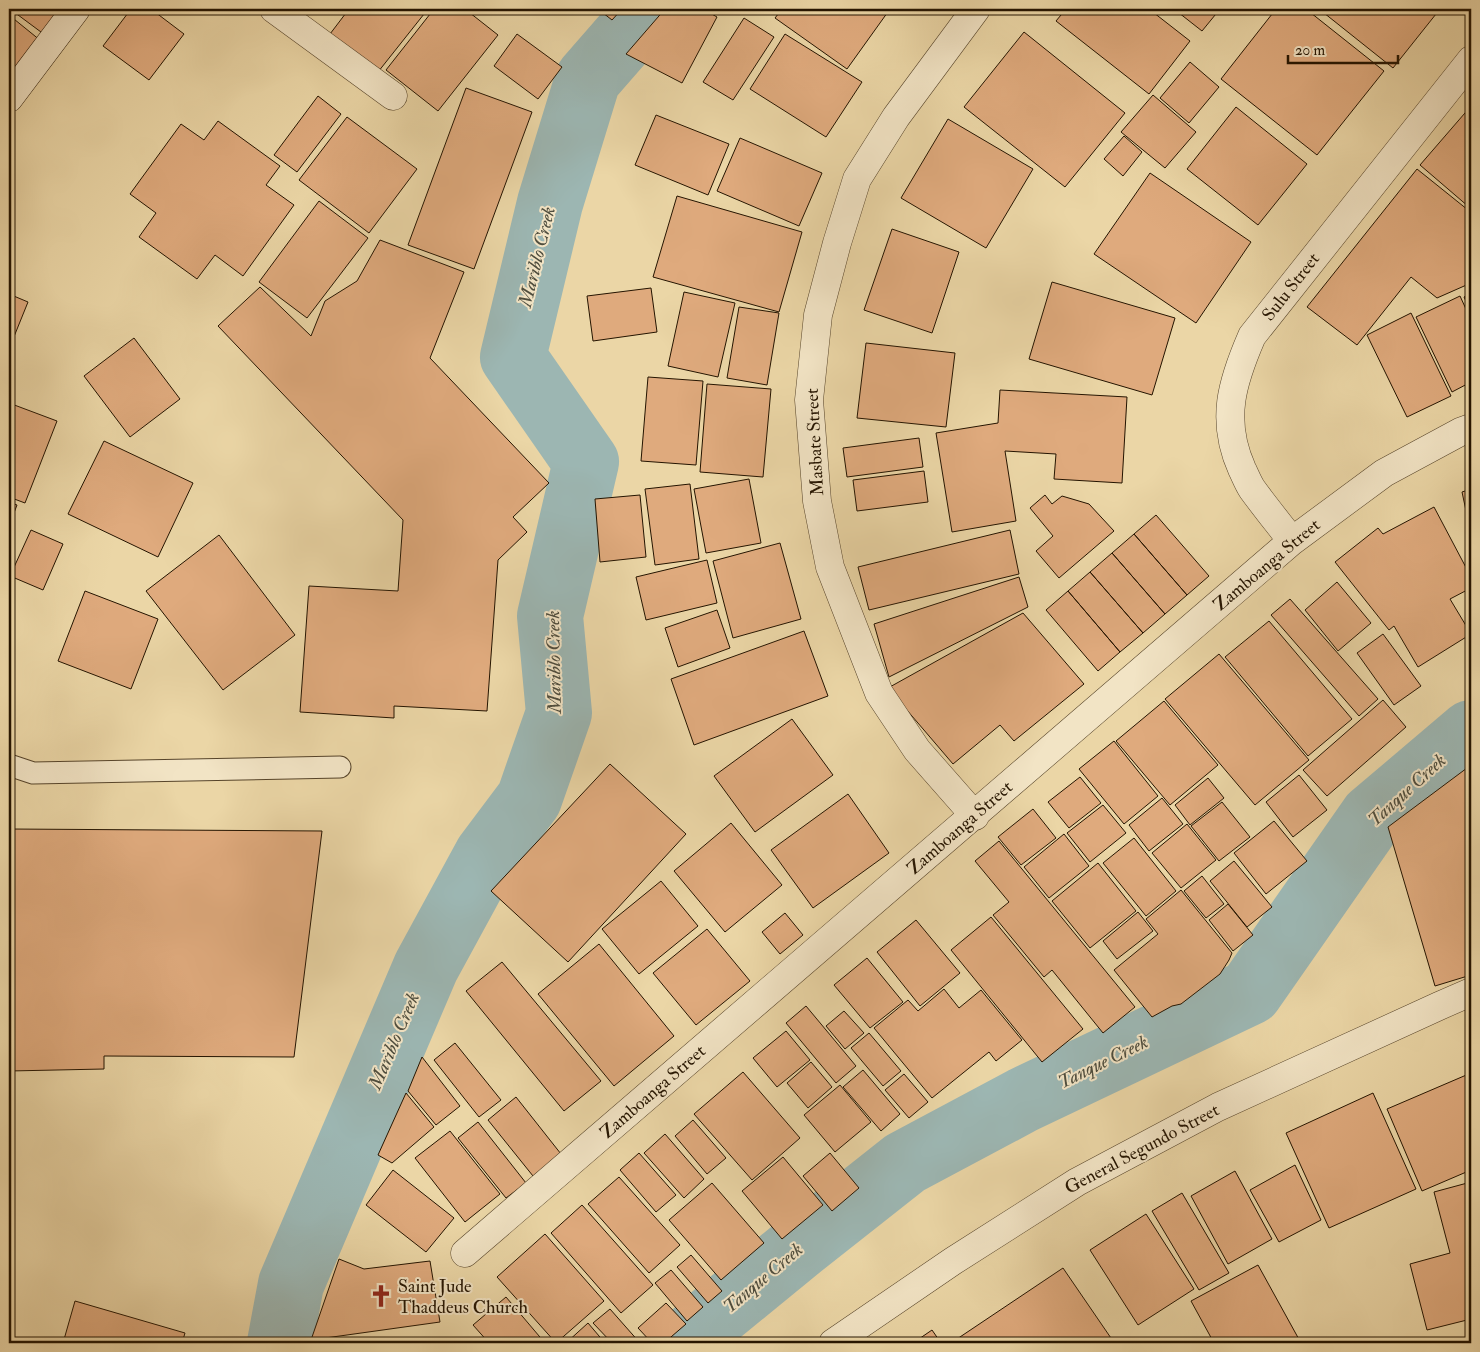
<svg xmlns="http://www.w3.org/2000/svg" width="1480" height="1352" font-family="'IM FELL Double Pica',serif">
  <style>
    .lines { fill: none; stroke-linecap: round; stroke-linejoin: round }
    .river { stroke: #9cb6b2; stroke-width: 66 }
    .building { fill: #dfaa7d; stroke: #241400 }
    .lane-casing { stroke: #56442a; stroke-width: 23 }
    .street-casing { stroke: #56442a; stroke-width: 29 }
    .secondary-casing { stroke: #241400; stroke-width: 29 }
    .lane { stroke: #f2e4c5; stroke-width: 21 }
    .street { stroke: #f2e4c5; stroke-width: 28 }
    .secondary { stroke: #f2e4c5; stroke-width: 28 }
    .labels { text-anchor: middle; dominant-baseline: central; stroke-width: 4; stroke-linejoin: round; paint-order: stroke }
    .street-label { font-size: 18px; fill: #241400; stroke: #f2e4c5 }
    .poi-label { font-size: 18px; fill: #241400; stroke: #f2e4c5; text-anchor: start }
    .water-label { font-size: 19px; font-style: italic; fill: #4e4d3e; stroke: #f2e4c5 }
  </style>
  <rect width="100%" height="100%" fill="#ebd6a6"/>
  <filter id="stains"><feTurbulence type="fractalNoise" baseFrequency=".004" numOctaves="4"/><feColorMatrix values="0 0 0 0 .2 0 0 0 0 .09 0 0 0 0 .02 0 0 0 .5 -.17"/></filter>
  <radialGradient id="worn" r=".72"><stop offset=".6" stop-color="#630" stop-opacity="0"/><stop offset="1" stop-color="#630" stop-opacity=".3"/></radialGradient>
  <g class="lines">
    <!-- river -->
    <path class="river" d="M 280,1343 L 291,1284 L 426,967 L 487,855 L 529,799 L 559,713 L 550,616 L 586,462 L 513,357 L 550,203 L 588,79 L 649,9
      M 685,1343 L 712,1318 L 800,1246 L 905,1163 L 1023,1100 L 1250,992 L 1372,817 L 1471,733"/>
  </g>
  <!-- building -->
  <path class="building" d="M 10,9 L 65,9 L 45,35 Z
    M 131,9 L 151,9 L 184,34 L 149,80 L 103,46 Z
    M 349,9 L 428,9 L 378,72 L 330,34 Z
    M 434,9 L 465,9 L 498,35 L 438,111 L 386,70 Z
    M 598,9 L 622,9 L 612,20 Z
    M 665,9 L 703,9 L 717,17 L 682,83 L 626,54 Z
    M 782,9 L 890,9 L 847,69 L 775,18 Z
    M 1066,9 L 1149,9 L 1190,41 L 1149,94 L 1056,21 Z
    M 1174,9 L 1220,9 L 1202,31 Z
    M 1276,9 L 1306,9 L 1384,71 L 1317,155 L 1221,79 Z
    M 1319,9 L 1440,9 L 1393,68 Z
    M 9,15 L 46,45 L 9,84 Z
    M 744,18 L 774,37 L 733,100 L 703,82 Z
    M 1024,32 L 1125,113 L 1065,187 L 964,107 Z
    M 517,34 L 562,67 L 538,99 L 494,66 Z
    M 785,34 L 862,82 L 826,137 L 750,89 Z
    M 1190,62 L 1219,87 L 1189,123 L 1160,98 Z
    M 466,88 L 532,112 L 474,269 L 408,245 Z
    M 1153,95 L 1196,132 L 1165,168 L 1121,132 Z
    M 318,96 L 341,114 L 297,172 L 274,155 Z
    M 1471,106 L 1471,206 L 1469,207 L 1420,165 Z
    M 1236,107 L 1307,164 L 1258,225 L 1187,169 Z
    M 656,115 L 729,144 L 708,195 L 635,165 Z
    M 347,117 L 417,169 L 369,233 L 299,180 Z
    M 948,119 L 1033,169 L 986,248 L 901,198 Z
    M 218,121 L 280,166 L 266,185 L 294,205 L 243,276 L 215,255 L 197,279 L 139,237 L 156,213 L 130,194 L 181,124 L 204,140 Z
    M 1124,136 L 1142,152 L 1123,176 L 1104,159 Z
    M 740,138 L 822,173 L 799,226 L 717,191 Z
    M 1417,169 L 1468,210 L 1471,215 L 1471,283 L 1437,298 L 1411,277 L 1357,345 L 1307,307 Z
    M 1150,173 L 1251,242 L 1196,323 L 1094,254 Z
    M 677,196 L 802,232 L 779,312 L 653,277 Z
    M 319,201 L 368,238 L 307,318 L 259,282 Z
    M 892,229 L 959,252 L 932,333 L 864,310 Z
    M 380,240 L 464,272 L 430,358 L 549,483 L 513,517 L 527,532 L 498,560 L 487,711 L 394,706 L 394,718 L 300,712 L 309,586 L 398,591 L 403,520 L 218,326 L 260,287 L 311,336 L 325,301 L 357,281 Z
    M 1052,282 L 1175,318 L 1152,395 L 1029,359 Z
    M 651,288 L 657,332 L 593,341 L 587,296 Z
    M 684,292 L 735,303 L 718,377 L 668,366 Z
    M 1471,293 L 1471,312 L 1464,297 Z
    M 9,294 L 28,302 L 9,349 Z
    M 1460,296 L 1471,320 L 1471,382 L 1452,392 L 1416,317 Z
    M 739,307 L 779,313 L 767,385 L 727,378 Z
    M 1411,313 L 1451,396 L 1407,417 L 1367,335 Z
    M 134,338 L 180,399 L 130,437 L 84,376 Z
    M 866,343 L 955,353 L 946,427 L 857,418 Z
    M 648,377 L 703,381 L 696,465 L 641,461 Z
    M 707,384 L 771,389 L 763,477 L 700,472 Z
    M 1000,390 L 1127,397 L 1122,483 L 1054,479 L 1056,454 L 1005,451 L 1016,521 L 952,532 L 936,433 L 998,423 Z
    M 9,403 L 57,421 L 25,503 L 9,497 Z
    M 919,438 L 923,467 L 847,477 L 843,448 Z
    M 104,441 L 193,483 L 158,557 L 68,514 Z
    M 924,471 L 928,502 L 857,511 L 853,480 Z
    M 749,479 L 761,543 L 706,553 L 694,489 Z
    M 690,484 L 699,559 L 655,565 L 645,489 Z
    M 1471,489 L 1471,534 L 1462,492 Z
    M 640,495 L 646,557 L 600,562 L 595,499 Z
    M 1045,495 L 1052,504 L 1062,496 L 1089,504 L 1114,531 L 1059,578 L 1036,551 L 1053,536 L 1030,508 Z
    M 9,502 L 17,505 L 9,526 Z
    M 1434,507 L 1471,577 L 1471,588 L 1450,599 L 1471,634 L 1418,667 L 1394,626 L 1389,630 L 1335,562 L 1378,528 L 1383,534 Z
    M 1156,515 L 1209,576 L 1187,595 L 1134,534 Z
    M 31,530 L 63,544 L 43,590 L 10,576 Z
    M 1010,530 L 1019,574 L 869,610 L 858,567 Z
    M 1134,534 L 1187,595 L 1165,614 L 1112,553 Z
    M 219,535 L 295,635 L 223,690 L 146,591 Z
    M 780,543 L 801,619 L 733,638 L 713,561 Z
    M 1112,553 L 1165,614 L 1143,633 L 1090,572 Z
    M 707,560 L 717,603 L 646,620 L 636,577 Z
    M 1090,572 L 1143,633 L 1120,652 L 1068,591 Z
    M 1019,577 L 1028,607 L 889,677 L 874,624 Z
    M 1337,582 L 1371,623 L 1338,651 L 1305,610 Z
    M 85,591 L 158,619 L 131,689 L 58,661 Z
    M 1068,591 L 1120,652 L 1098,671 L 1046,610 Z
    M 1290,599 L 1378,699 L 1359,716 L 1271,615 Z
    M 717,610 L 730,648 L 678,667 L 665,628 Z
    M 1023,613 L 1084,684 L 1014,741 L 1000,725 L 953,764 L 888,688 Z
    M 1269,621 L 1352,719 L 1308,756 L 1225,657 Z
    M 804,631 L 828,696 L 694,745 L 671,679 Z
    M 1383,634 L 1421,686 L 1394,705 L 1357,653 Z
    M 1219,654 L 1309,760 L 1255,805 L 1165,699 Z
    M 1383,700 L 1406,727 L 1327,796 L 1303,770 Z
    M 1164,701 L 1218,765 L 1170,805 L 1116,741 Z
    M 792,719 L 833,775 L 755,832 L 714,776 Z
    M 1114,741 L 1158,796 L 1124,824 L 1079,769 Z
    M 610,764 L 686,834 L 568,962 L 491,891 Z
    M 1471,765 L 1471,975 L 1435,986 L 1388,827 Z
    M 1299,775 L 1327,810 L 1293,837 L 1266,802 Z
    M 1080,777 L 1101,803 L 1069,828 L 1048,802 Z
    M 1208,778 L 1224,798 L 1190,825 L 1175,805 Z
    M 848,794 L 889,853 L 813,908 L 771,850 Z
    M 1162,798 L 1183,824 L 1149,851 L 1129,825 Z
    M 1222,802 L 1250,837 L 1219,861 L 1191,826 Z
    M 1103,805 L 1126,833 L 1090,862 L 1067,833 Z
    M 1033,809 L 1056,838 L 1021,865 L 998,837 Z
    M 1274,821 L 1307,861 L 1266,894 L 1234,853 Z
    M 731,823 L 782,885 L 725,932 L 674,871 Z
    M 1187,824 L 1216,860 L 1181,888 L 1152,853 Z
    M 9,829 L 322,831 L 294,1057 L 104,1056 L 104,1069 L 9,1071 Z
    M 1064,834 L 1089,866 L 1049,898 L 1024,867 Z
    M 1134,838 L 1176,891 L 1146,916 L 1103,863 Z
    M 999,841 L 1135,1007 L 1103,1033 L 1052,970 L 1044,977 L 993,915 L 1009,902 L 975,861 Z
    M 1234,861 L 1272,907 L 1247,927 L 1210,881 Z
    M 1098,863 L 1136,911 L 1090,948 L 1052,901 Z
    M 1202,876 L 1224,904 L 1206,918 L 1184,891 Z
    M 661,881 L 698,926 L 639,974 L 602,929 Z
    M 1181,890 L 1232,953 L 1229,960 L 1220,974 L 1181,1004 L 1172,1006 L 1152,1017 L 1114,970 L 1158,934 L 1146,919 Z
    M 1228,904 L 1253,935 L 1233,951 L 1209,920 Z
    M 1138,912 L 1153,931 L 1117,959 L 1103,941 Z
    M 785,913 L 803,935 L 780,954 L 762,932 Z
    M 991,917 L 1083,1029 L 1042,1062 L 951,950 Z
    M 916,920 L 960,973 L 920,1006 L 877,952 Z
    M 707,929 L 750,981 L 696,1025 L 653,973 Z
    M 599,944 L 674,1036 L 614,1086 L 538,994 Z
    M 867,958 L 903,1002 L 870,1028 L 834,985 Z
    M 502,962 L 601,1081 L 564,1111 L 466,991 Z
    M 944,989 L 959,1008 L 981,990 L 1022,1040 L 996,1061 L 989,1052 L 932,1098 L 874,1028 L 908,1000 L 918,1011 Z
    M 806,1006 L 856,1066 L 836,1083 L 786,1023 Z
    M 844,1011 L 864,1033 L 845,1049 L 826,1026 Z
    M 786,1031 L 810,1060 L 777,1087 L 753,1058 Z
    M 869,1033 L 901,1071 L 883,1086 L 851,1048 Z
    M 455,1043 L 501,1100 L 479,1117 L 434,1060 Z
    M 422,1057 L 460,1106 L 436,1125 L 408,1091 Z
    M 811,1062 L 832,1087 L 808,1108 L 787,1083 Z
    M 863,1070 L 900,1114 L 881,1131 L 843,1087 Z
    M 743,1072 L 800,1138 L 752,1180 L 694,1114 Z
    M 1471,1073 L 1471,1170 L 1422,1191 L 1387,1109 Z
    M 904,1074 L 928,1102 L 909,1118 L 885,1090 Z
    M 840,1085 L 871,1122 L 835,1152 L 804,1115 Z
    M 406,1093 L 434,1127 L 392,1163 L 378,1155 Z
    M 1373,1093 L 1416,1189 L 1329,1228 L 1286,1133 Z
    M 516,1097 L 561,1154 L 533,1176 L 488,1120 Z
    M 693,1120 L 726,1158 L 707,1174 L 675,1136 Z
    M 478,1122 L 526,1183 L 506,1198 L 458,1138 Z
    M 450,1131 L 500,1194 L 465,1222 L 415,1158 Z
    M 665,1134 L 704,1179 L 684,1198 L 644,1153 Z
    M 639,1153 L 676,1195 L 656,1212 L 620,1170 Z
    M 830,1153 L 859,1188 L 832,1211 L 803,1176 Z
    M 783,1157 L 823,1205 L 782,1239 L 742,1191 Z
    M 1295,1165 L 1321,1220 L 1279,1242 L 1250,1190 Z
    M 393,1170 L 454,1218 L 426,1252 L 366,1205 Z
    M 1235,1171 L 1272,1239 L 1228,1264 L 1191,1196 Z
    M 619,1177 L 680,1245 L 649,1273 L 588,1204 Z
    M 1471,1182 L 1471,1338 L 1467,1320 L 1427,1330 L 1410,1264 L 1450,1253 L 1434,1192 Z
    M 712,1183 L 764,1243 L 721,1280 L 669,1220 Z
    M 1182,1193 L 1229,1273 L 1199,1290 L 1152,1211 Z
    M 582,1205 L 653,1285 L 621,1313 L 551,1233 Z
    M 1146,1214 L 1194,1289 L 1138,1325 L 1090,1250 Z
    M 545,1234 L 604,1301 L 556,1343 L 497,1277 Z
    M 691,1255 L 722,1291 L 708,1303 L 677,1267 Z
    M 339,1259 L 364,1269 L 430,1261 L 440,1322 L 311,1340 Z
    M 1258,1265 L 1301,1343 L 1214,1343 L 1191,1301 Z
    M 1063,1268 L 1113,1341 L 1109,1343 L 951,1343 Z
    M 671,1270 L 703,1307 L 687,1321 L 655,1283 Z
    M 506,1297 L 545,1343 L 489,1343 L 473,1325 Z
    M 75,1301 L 185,1333 L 182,1343 L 63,1343 Z
    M 666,1303 L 686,1324 L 664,1343 L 652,1343 L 638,1328 Z
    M 610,1309 L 640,1343 L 612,1343 L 593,1323 Z
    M 588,1323 L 605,1343 L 566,1343 Z
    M 932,1330 L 941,1343 L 913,1343 Z"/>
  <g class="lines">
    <defs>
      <path id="lane" d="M 9,765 L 33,773 L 340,767"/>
      <path id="street" d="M 274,9 L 393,96
        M 1292,541 C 1279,524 1265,507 1252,489 C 1248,483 1245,475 1242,469 C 1220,420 1232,382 1252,336 L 1471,60
        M 975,816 L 917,750 L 879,693 L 830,567 L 817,501 L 809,400 L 818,315 L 837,243 L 857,179 L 896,117 L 976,9
        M 465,1253 L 1292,541 L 1384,473 L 1460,432 L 1471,428
        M 833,1343 L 953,1261 L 1077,1182 L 1218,1107 L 1439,1006 L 1471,992"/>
      <path id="secondary" d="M 9,98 L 76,9"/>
    </defs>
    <!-- lane casing -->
    <use href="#lane" class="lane-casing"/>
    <!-- street casing -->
    <use href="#street" class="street-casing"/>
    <!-- secondary casing -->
    <use href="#secondary" class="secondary-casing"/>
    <!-- lane -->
    <use href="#lane" class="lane"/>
    <!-- street -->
    <use href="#street" class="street"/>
    <!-- secondary -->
    <use href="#secondary" class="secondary"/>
  </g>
  <!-- icons -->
  <defs>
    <symbol id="church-bare" viewBox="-9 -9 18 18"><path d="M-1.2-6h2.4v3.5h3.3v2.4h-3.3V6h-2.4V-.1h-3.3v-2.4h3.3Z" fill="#8f2418" stroke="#f2e4c5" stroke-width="2.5" paint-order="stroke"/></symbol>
  </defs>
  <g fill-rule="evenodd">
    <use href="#church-bare" x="365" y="1280" width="32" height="32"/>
  </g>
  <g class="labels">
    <!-- street labels -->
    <g class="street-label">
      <text transform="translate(1291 287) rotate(-52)">Sulu Street</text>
      <text transform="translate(815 442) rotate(-93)">Masbate Street</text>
      <text transform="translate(1267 565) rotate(-40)">Zamboanga Street</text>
      <text transform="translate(960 828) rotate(-41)">Zamboanga Street</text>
      <text transform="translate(653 1092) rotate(-41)">Zamboanga Street</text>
      <text transform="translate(1142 1149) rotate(-28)">General Segundo Street</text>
    </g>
    <!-- poi labels -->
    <g class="poi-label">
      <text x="398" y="1286">Saint Jude<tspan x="398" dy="21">Thaddeus Church</tspan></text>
    </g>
    <!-- water labels -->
    <g class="water-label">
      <text transform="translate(537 257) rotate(-76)">Mariblo Creek</text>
      <text transform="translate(554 662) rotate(-91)">Mariblo Creek</text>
      <text transform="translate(1407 790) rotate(-42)">Tanque Creek</text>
      <text transform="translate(394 1041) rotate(-67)">Mariblo Creek</text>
      <text transform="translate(1103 1062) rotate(-26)">Tanque Creek</text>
      <text transform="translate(763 1278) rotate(-40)">Tanque Creek</text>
    </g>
  </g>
  <!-- margin -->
  <rect width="1480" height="1352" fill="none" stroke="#ebd6a6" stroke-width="30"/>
  <rect x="10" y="10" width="1460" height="1332" fill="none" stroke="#241400" stroke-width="2.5"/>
  <rect x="15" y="15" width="1450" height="1322" fill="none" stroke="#241400"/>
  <!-- scale -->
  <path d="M1288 55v8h110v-8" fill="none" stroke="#241400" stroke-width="2.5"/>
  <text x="1295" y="55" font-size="15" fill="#241400" stroke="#f2e4c5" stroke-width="4" paint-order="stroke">20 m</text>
  <rect width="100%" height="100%" filter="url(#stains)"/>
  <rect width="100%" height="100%" fill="url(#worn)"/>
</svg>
